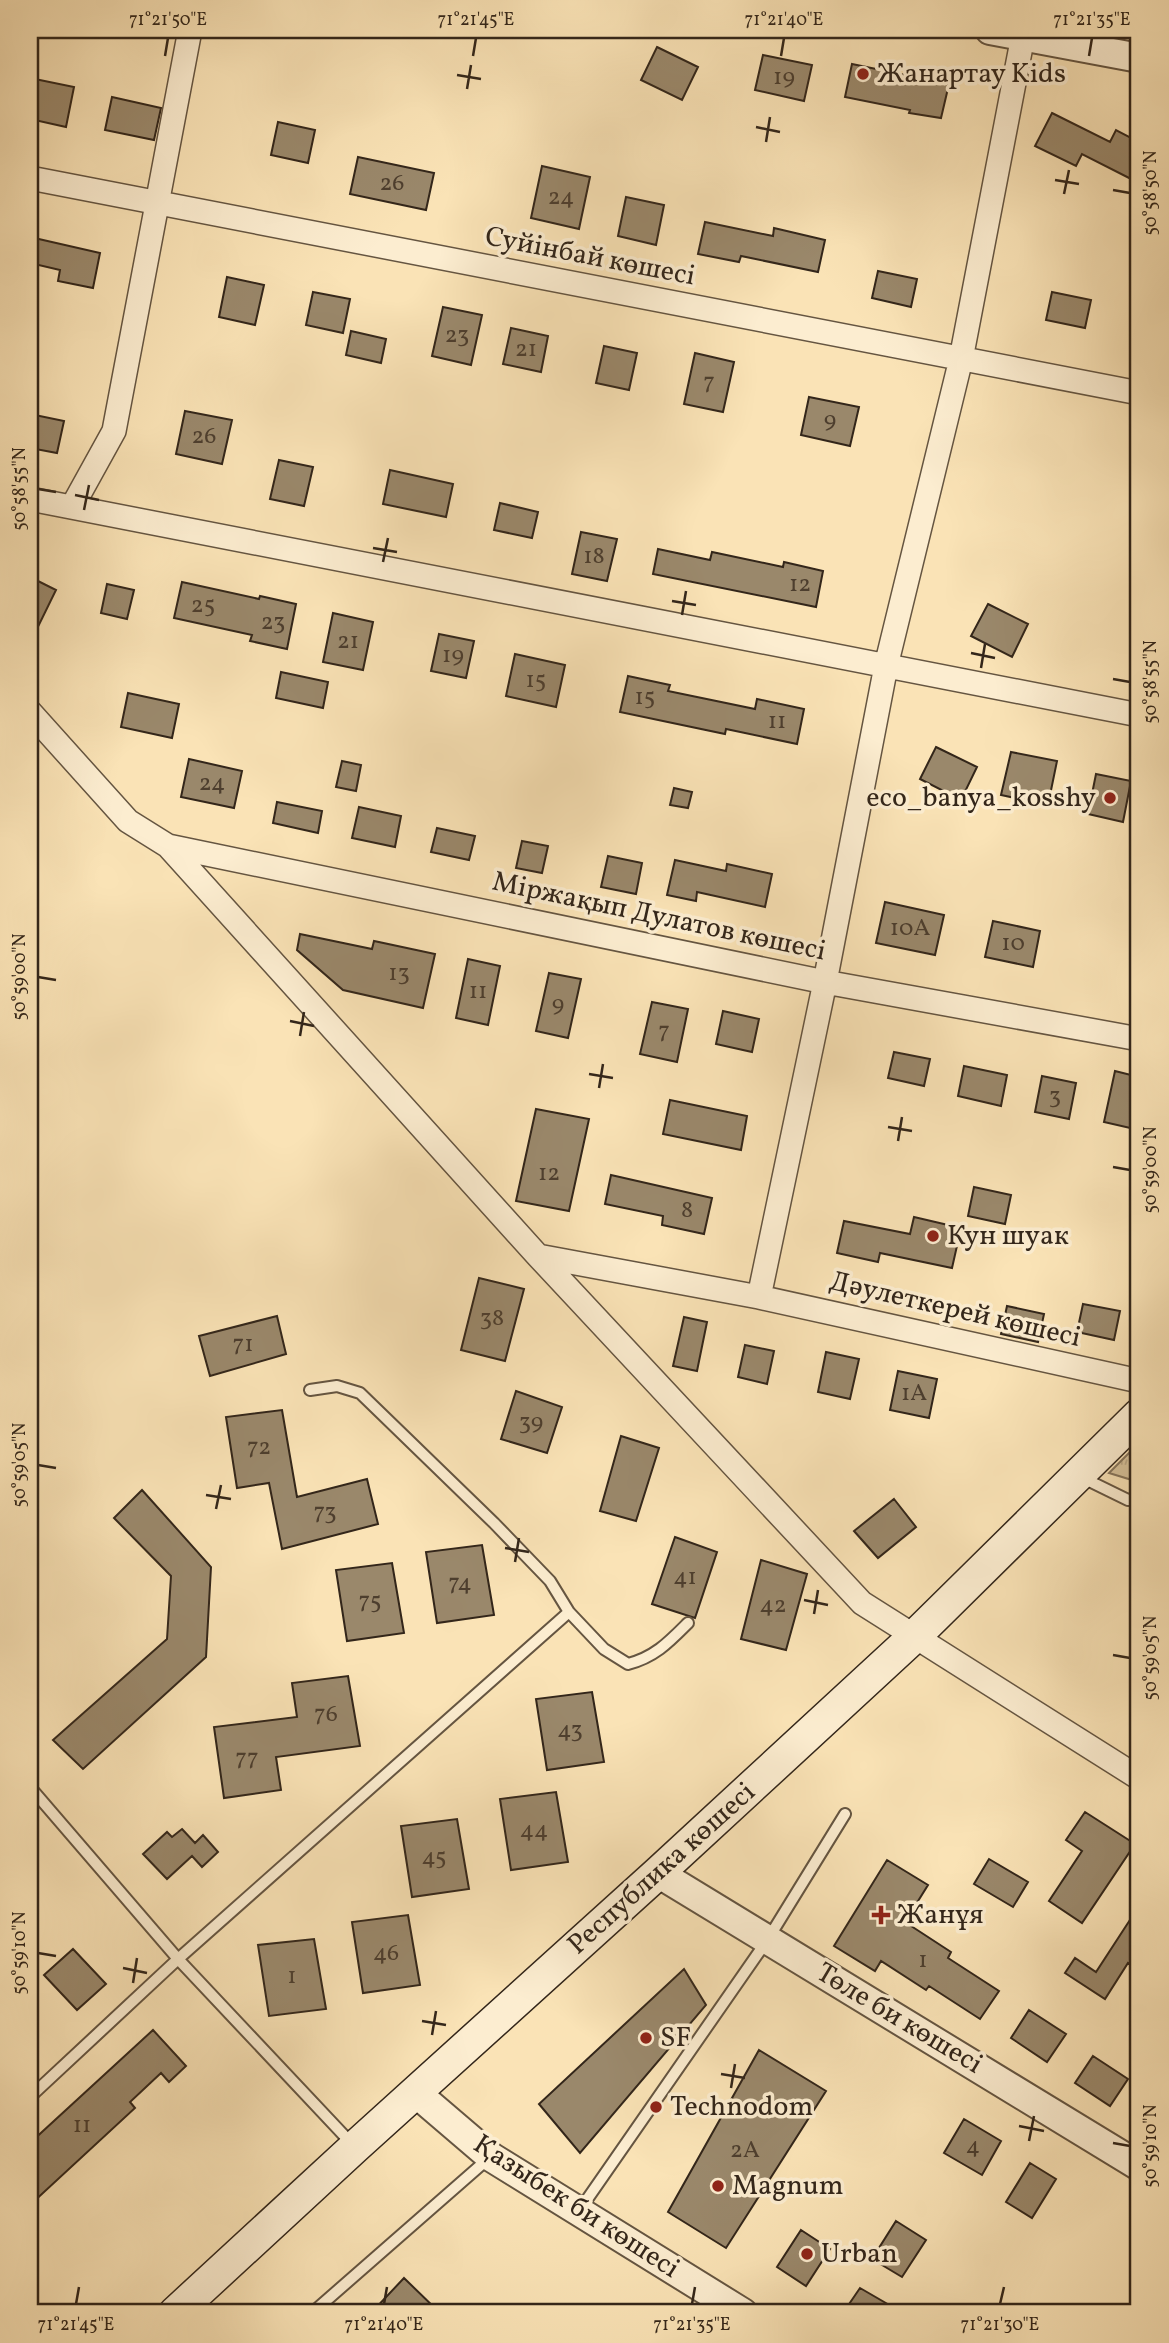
<svg xmlns="http://www.w3.org/2000/svg" width="1169" height="2343" font-family="Vollkorn,serif">
  <style>
    .grass { fill: url(#grass-tufts); stroke: #86745a; stroke-width: 2 }
    .building { fill: #9a886b; stroke: #33261a; stroke-width: 2 }
    .lines { fill: none; stroke-linecap: round; stroke-linejoin: round }
    .service-casing { stroke: #655541; stroke-width: 14 }
    .minor-casing { stroke: #655541; stroke-width: 26 }
    .tertiary-casing { stroke: #655541; stroke-width: 32 }
    .secondary-casing { stroke: #33261a; stroke-width: 35 }
    .service { stroke: #fcedd0; stroke-width: 10 }
    .minor { stroke: #fcedd0; stroke-width: 23 }
    .tertiary { stroke: #fcedd0; stroke-width: 28 }
    .secondary { stroke: #fcedd0; stroke-width: 32 }
    .ticks { fill: none; stroke: #33261a; stroke-width: 2.5 }
    .poi-dot { fill: #8f2418; stroke: #fcedd0; stroke-width: 2.5 }
    .labels { text-anchor: middle; dominant-baseline: central; stroke-width: 7; stroke-linejoin: round; paint-order: stroke }
    .number-label { font-size: 24px; fill: #4d3e2e }
    .poi-label { font-size: 28px; fill: #33261a; stroke: #fcedd0; text-anchor: start }
    .street-label { font-size: 28px; fill: #33261a; stroke: #fcedd0 }
    .neatline { fill: none; stroke: #33261a; stroke-width: 2.5 }
    .ticks-label { font-size: 18px; text-anchor: middle; fill: #33261a }
  </style>
  <defs>
    <pattern id="grass-tufts" width="24" height="20" patternUnits="userSpaceOnUse" patternTransform="scale(1.75)"><rect width="24" height="20" fill="#d8c39b"/><path d="M3 7l-1-3M5 7V3M7 7l1-3M15 17l-1-3M17 17v-4M19 17l1-3" fill="none" stroke="#baa785"/></pattern>
  </defs>
  <rect width="100%" height="100%" fill="#fae3b6"/>
  <filter id="stains"><feTurbulence type="fractalNoise" baseFrequency=".00286" numOctaves="4"/><feColorMatrix values="0 0 0 0 .2 0 0 0 0 .09 0 0 0 0 .02 0 0 0 .5 -.17"/></filter>
  <radialGradient id="worn" r=".72"><stop offset=".6" stop-color="#630" stop-opacity="0"/><stop offset="1" stop-color="#630" stop-opacity=".3"/></radialGradient>
  <!-- grass -->
  <path class="grass" d="M 1139,1443 L 1139,1472 L 1132,1480 L 1109,1473 Z"/>
  <!-- building -->
  <path class="building" d="M 657,47 L 698,67 L 682,100 L 641,80 Z
    M 763,55 L 812,65 L 804,101 L 755,90 Z
    M 852,64 L 949,84 L 941,118 L 909,113 L 910,110 L 845,97 Z
    M 30,78 L 74,87 L 66,127 L 30,119 Z
    M 112,97 L 161,108 L 154,140 L 105,130 Z
    M 1052,113 L 1110,142 L 1116,130 L 1139,142 L 1139,183 L 1082,154 L 1076,166 L 1035,146 Z
    M 278,122 L 315,130 L 308,163 L 271,155 Z
    M 358,157 L 434,173 L 426,210 L 350,194 Z
    M 542,166 L 590,177 L 579,229 L 531,218 Z
    M 626,197 L 664,205 L 656,245 L 618,236 Z
    M 705,222 L 773,236 L 774,228 L 825,240 L 818,272 L 741,256 L 739,262 L 698,254 Z
    M 30,237 L 100,253 L 93,288 L 58,281 L 60,270 L 30,263 Z
    M 878,271 L 917,279 L 911,307 L 872,298 Z
    M 227,277 L 264,285 L 255,325 L 219,317 Z
    M 313,292 L 350,299 L 343,333 L 306,325 Z
    M 1052,292 L 1091,300 L 1085,328 L 1046,320 Z
    M 443,307 L 482,315 L 471,365 L 432,356 Z
    M 511,328 L 548,336 L 541,372 L 503,364 Z
    M 351,331 L 386,339 L 381,363 L 346,355 Z
    M 604,346 L 637,353 L 629,390 L 596,383 Z
    M 695,353 L 734,362 L 723,412 L 684,404 Z
    M 809,397 L 859,407 L 850,446 L 801,435 Z
    M 185,411 L 232,420 L 222,464 L 176,454 Z
    M 30,414 L 64,421 L 57,453 L 30,448 Z
    M 279,460 L 313,467 L 304,506 L 270,499 Z
    M 390,470 L 453,484 L 446,517 L 383,504 Z
    M 500,503 L 538,512 L 532,538 L 494,530 Z
    M 581,532 L 617,539 L 607,581 L 572,574 Z
    M 658,549 L 710,560 L 712,552 L 783,567 L 784,562 L 823,571 L 816,607 L 653,574 Z
    M 30,577 L 56,590 L 30,643 Z
    M 182,582 L 259,599 L 260,596 L 296,604 L 287,649 L 250,641 L 252,635 L 174,618 Z
    M 107,584 L 134,590 L 127,619 L 101,613 Z
    M 988,604 L 1028,624 L 1012,657 L 971,636 Z
    M 333,613 L 373,622 L 363,670 L 323,662 Z
    M 439,634 L 474,641 L 466,678 L 431,671 Z
    M 515,654 L 565,665 L 556,707 L 506,696 Z
    M 281,672 L 328,682 L 323,708 L 276,698 Z
    M 628,676 L 670,685 L 668,691 L 755,709 L 757,699 L 804,709 L 797,744 L 726,729 L 725,734 L 620,712 Z
    M 128,693 L 179,704 L 172,738 L 121,727 Z
    M 936,747 L 977,767 L 961,800 L 920,779 Z
    M 1011,752 L 1057,761 L 1048,805 L 1001,795 Z
    M 189,759 L 242,771 L 234,808 L 181,797 Z
    M 342,761 L 361,765 L 356,791 L 336,787 Z
    M 1096,774 L 1131,781 L 1123,822 L 1088,814 Z
    M 674,788 L 692,792 L 688,808 L 670,805 Z
    M 277,802 L 322,811 L 318,833 L 273,823 Z
    M 359,807 L 401,816 L 395,847 L 352,838 Z
    M 437,828 L 475,836 L 469,860 L 431,852 Z
    M 522,841 L 548,846 L 542,873 L 516,868 Z
    M 608,856 L 642,863 L 636,894 L 601,887 Z
    M 675,860 L 726,871 L 727,864 L 772,874 L 765,907 L 697,892 L 696,901 L 667,895 Z
    M 885,902 L 944,915 L 935,955 L 876,943 Z
    M 993,921 L 1040,931 L 1033,967 L 985,957 Z
    M 300,934 L 372,949 L 374,941 L 435,954 L 423,1008 L 343,990 L 297,950 Z
    M 468,959 L 500,966 L 488,1025 L 456,1018 Z
    M 549,973 L 581,979 L 568,1038 L 536,1031 Z
    M 652,1002 L 688,1009 L 677,1062 L 640,1054 Z
    M 723,1011 L 759,1019 L 752,1052 L 716,1044 Z
    M 894,1052 L 930,1059 L 924,1086 L 888,1078 Z
    M 964,1066 L 1007,1075 L 1001,1106 L 958,1096 Z
    M 1115,1071 L 1139,1077 L 1139,1130 L 1104,1122 Z
    M 1042,1076 L 1076,1083 L 1069,1119 L 1035,1112 Z
    M 670,1100 L 747,1116 L 741,1150 L 663,1134 Z
    M 536,1109 L 589,1119 L 569,1211 L 516,1201 Z
    M 611,1175 L 712,1198 L 704,1234 L 662,1225 L 663,1216 L 605,1204 Z
    M 974,1187 L 1011,1195 L 1005,1224 L 968,1216 Z
    M 914,1217 L 961,1228 L 952,1268 L 880,1253 L 878,1262 L 837,1253 L 844,1221 L 910,1234 Z
    M 479,1278 L 524,1289 L 505,1361 L 461,1350 Z
    M 1083,1304 L 1120,1311 L 1114,1340 L 1077,1332 Z
    M 1007,1306 L 1044,1314 L 1038,1342 L 1001,1334 Z
    M 277,1316 L 286,1354 L 210,1376 L 199,1336 Z
    M 684,1317 L 707,1322 L 697,1371 L 673,1366 Z
    M 745,1345 L 774,1351 L 767,1384 L 738,1377 Z
    M 826,1352 L 859,1359 L 850,1399 L 818,1392 Z
    M 898,1371 L 937,1379 L 929,1418 L 890,1410 Z
    M 516,1391 L 562,1407 L 547,1453 L 501,1439 Z
    M 282,1410 L 297,1497 L 367,1479 L 378,1524 L 282,1549 L 269,1483 L 237,1488 L 226,1417 Z
    M 621,1436 L 659,1448 L 636,1521 L 600,1511 Z
    M 142,1490 L 211,1567 L 206,1657 L 83,1769 L 53,1740 L 167,1639 L 171,1576 L 114,1518 Z
    M 894,1499 L 916,1527 L 878,1558 L 854,1531 Z
    M 675,1537 L 717,1552 L 695,1618 L 652,1604 Z
    M 482,1545 L 494,1615 L 437,1623 L 426,1552 Z
    M 761,1560 L 807,1574 L 786,1650 L 741,1639 Z
    M 392,1563 L 404,1633 L 347,1641 L 336,1570 Z
    M 348,1676 L 360,1746 L 276,1757 L 281,1790 L 224,1798 L 214,1727 L 297,1717 L 292,1683 Z
    M 592,1692 L 604,1762 L 547,1770 L 536,1699 Z
    M 556,1792 L 568,1862 L 511,1870 L 500,1799 Z
    M 1085,1812 L 1135,1844 L 1082,1923 L 1049,1901 L 1082,1851 L 1066,1840 Z
    M 457,1819 L 469,1889 L 412,1897 L 401,1826 Z
    M 182,1829 L 195,1843 L 203,1835 L 218,1852 L 202,1867 L 192,1856 L 167,1879 L 143,1854 L 167,1832 L 172,1837 Z
    M 989,1859 L 1028,1882 L 1013,1907 L 974,1884 Z
    M 887,1860 L 928,1885 L 905,1922 L 951,1952 L 948,1958 L 999,1991 L 980,2019 L 929,1986 L 926,1990 L 881,1961 L 875,1971 L 834,1946 Z
    M 1139,1906 L 1139,1970 L 1128,1963 L 1105,1999 L 1065,1973 L 1075,1958 L 1096,1972 Z
    M 408,1915 L 420,1985 L 363,1993 L 352,1922 Z
    M 314,1939 L 326,2009 L 269,2016 L 258,1945 Z
    M 73,1949 L 106,1984 L 77,2010 L 44,1975 Z
    M 684,1969 L 706,2005 L 580,2153 L 539,2104 Z
    M 1029,2010 L 1066,2034 L 1047,2062 L 1011,2038 Z
    M 153,2030 L 186,2066 L 169,2082 L 161,2073 L 130,2102 L 135,2108 L 30,2205 L 30,2143 Z
    M 759,2050 L 826,2091 L 726,2248 L 668,2212 Z
    M 1093,2056 L 1128,2079 L 1110,2106 L 1075,2083 Z
    M 964,2119 L 1001,2141 L 982,2175 L 944,2153 Z
    M 1030,2163 L 1056,2179 L 1032,2218 L 1006,2202 Z
    M 896,2221 L 926,2240 L 902,2277 L 872,2259 Z
    M 801,2230 L 830,2249 L 806,2286 L 777,2267 Z
    M 404,2278 L 440,2313 L 371,2313 Z
    M 860,2288 L 903,2313 L 843,2313 Z"/>
  <g class="lines">
    <defs>
      <path id="service" d="M 310,1390 L 337,1386 L 360,1393 L 494,1523 L 550,1581 L 569,1612 L 604,1649 L 628,1664 C 655,1657 669,1642 688,1623
        M 1081,1477 L 1128,1500 L 1139,1499
        M 30,1787 L 178,1959 L 353,2145
        M 30,2097 L 178,1959 L 569,1612
        M 579,2211 L 768,1939 L 845,1814
        M 312,2313 L 489,2158"/>
      <path id="minor" d="M 30,178 L 1139,393
        M 30,499 L 1139,715
        M 72,507 L 114,431 L 190,30
        M 30,712 L 128,821 L 168,846 L 538,1256 L 862,1603 L 1139,1778
        M 168,846 L 825,982 L 1139,1039
        M 538,1256 L 759,1297 L 1139,1381
        M 759,1297 L 825,982 L 886,666 L 961,359 L 1023,36"/>
      <path id="tertiary" d="M 990,30 L 1139,58
        M 658,1873 L 1139,2166
        M 415,2092 L 491,2157 L 743,2313"/>
      <path id="secondary" d="M 175,2313 L 355,2147 L 658,1873 L 916,1635 L 1139,1415"/>
    </defs>
    <!-- service casing -->
    <use href="#service" class="service-casing"/>
    <!-- minor casing -->
    <use href="#minor" class="minor-casing"/>
    <!-- tertiary casing -->
    <use href="#tertiary" class="tertiary-casing"/>
    <!-- secondary casing -->
    <use href="#secondary" class="secondary-casing"/>
    <!-- service -->
    <use href="#service" class="service"/>
    <!-- minor -->
    <use href="#minor" class="minor"/>
    <!-- tertiary -->
    <use href="#tertiary" class="tertiary"/>
    <!-- secondary -->
    <use href="#secondary" class="secondary"/>
  </g>
  <!-- ticks -->
  <path class="ticks" d="M 165,56 L 168,38M 473,56 L 476,38M 781,56 L 784,38M 1089,56 L 1092,38M 457,75 L 481,79M 467,89 L 471,65M 756,127 L 780,132M 766,142 L 770,117M 1055,180 L 1079,184M 1113,190 L 1130,193M 1064,194 L 1069,170M 38,489 L 56,492M 75,495 L 99,500M 84,510 L 89,485M 373,548 L 397,552M 383,562 L 388,538M 672,601 L 696,605M 682,615 L 686,591M 971,653 L 995,658M 981,668 L 985,644M 1113,679 L 1130,682M 38,977 L 56,980M 290,1021 L 314,1026M 300,1036 L 304,1012M 589,1074 L 613,1078M 599,1088 L 603,1064M 888,1127 L 912,1131M 898,1141 L 902,1117M 1113,1167 L 1130,1170M 38,1465 L 56,1468M 206,1495 L 231,1499M 216,1509 L 221,1485M 505,1548 L 529,1552M 515,1562 L 519,1538M 804,1600 L 828,1605M 814,1614 L 818,1590M 1113,1655 L 1130,1658M 38,1953 L 56,1956M 123,1968 L 147,1973M 133,1983 L 137,1958M 422,2021 L 446,2025M 432,2035 L 436,2011M 721,2074 L 745,2078M 731,2088 L 735,2064M 1019,2126 L 1044,2131M 1029,2141 L 1034,2116M 1113,2143 L 1130,2146M 76,2304 L 79,2287M 384,2304 L 387,2287M 692,2304 L 695,2287M 1000,2304 L 1004,2287"/>
  <!-- markers -->
  <g class="poi-dot">
    <circle cx="863" cy="74" r="7"/>
    <circle cx="1110" cy="798" r="7"/>
    <circle cx="933" cy="1236" r="7"/>
    <path d="M877.5 1904.5h7v7h7v7h-7v7h-7v-7h-7v-7h7z"/>
    <circle cx="646" cy="2038" r="7"/>
    <circle cx="656" cy="2107" r="7"/>
    <circle cx="718" cy="2186" r="7"/>
    <circle cx="807" cy="2254" r="7"/>
  </g>
  <g class="labels">
    <!-- number labels -->
    <g class="number-label">
      <text x="784" y="78">19</text>
      <text x="392" y="184">26</text>
      <text x="561" y="198">24</text>
      <text x="457" y="336">23</text>
      <text x="526" y="350">21</text>
      <text x="709" y="383">7</text>
      <text x="830" y="421">9</text>
      <text x="204" y="437">26</text>
      <text x="594" y="557">18</text>
      <text x="800" y="585">12</text>
      <text x="203" y="606">25</text>
      <text x="273" y="623">23</text>
      <text x="348" y="642">21</text>
      <text x="453" y="656">19</text>
      <text x="536" y="681">15</text>
      <text x="645" y="698">15</text>
      <text x="777" y="722">11</text>
      <text x="212" y="784">24</text>
      <text x="910" y="929">10А</text>
      <text x="1013" y="944">10</text>
      <text x="399" y="974">13</text>
      <text x="478" y="992">11</text>
      <text x="558" y="1005">9</text>
      <text x="664" y="1032">7</text>
      <text x="1055" y="1097">3</text>
      <text x="549" y="1174">12</text>
      <text x="687" y="1211">8</text>
      <text x="492" y="1319">38</text>
      <text x="243" y="1345">71</text>
      <text x="914" y="1394">1А</text>
      <text x="531" y="1423">39</text>
      <text x="259" y="1448">72</text>
      <text x="325" y="1513">73</text>
      <text x="685" y="1578">41</text>
      <text x="460" y="1584">74</text>
      <text x="370" y="1602">75</text>
      <text x="773" y="1606">42</text>
      <text x="326" y="1715">76</text>
      <text x="570" y="1731">43</text>
      <text x="247" y="1759">77</text>
      <text x="534" y="1831">44</text>
      <text x="434" y="1858">45</text>
      <text x="386" y="1954">46</text>
      <text x="923" y="1961">1</text>
      <text x="292" y="1977">1</text>
      <text x="82" y="2126">11</text>
      <text x="973" y="2147">4</text>
      <text x="745" y="2151">2А</text>
    </g>
    <!-- poi labels -->
    <g class="poi-label">
      <text x="877" y="74">Жанартау Kids</text>
      <text x="1096" y="798" text-anchor="end">eco_banya_kosshy</text>
      <text x="947" y="1236">Кун шуак</text>
      <text x="897" y="1915">Жанұя</text>
      <text x="660" y="2038">SF</text>
      <text x="670" y="2107">Technodom</text>
      <text x="732" y="2186">Magnum</text>
      <text x="821" y="2254">Urban</text>
    </g>
    <!-- street labels -->
    <g class="street-label">
      <text transform="translate(590 257) rotate(11)">Суйінбай көшесі</text>
      <text transform="translate(659 917) rotate(12)">Міржақып Дулатов көшесі</text>
      <text transform="translate(955 1310) rotate(13)">Дәулеткерей көшесі</text>
      <text transform="translate(662 1869) rotate(-42)">Республика көшесі</text>
      <text transform="translate(899 2019) rotate(31)">Төле би көшесі</text>
      <text transform="translate(576 2207) rotate(33)">Қазыбек би көшесі</text>
    </g>
  </g>
  <!-- margin -->
  <rect width="1169" height="2343" fill="none" stroke="#fae3b6" stroke-width="77"/>
  <rect x="38" y="38" width="1092" height="2266" class="neatline"/>
  <g class="ticks-label">
    <text x="168" y="25">71°21'50"E</text>
    <text x="476" y="25">71°21'45"E</text>
    <text x="784" y="25">71°21'40"E</text>
    <text x="1092" y="25">71°21'35"E</text>
    <text transform="translate(1150 193) rotate(-90)" y="6">50°58'50"N</text>
    <text transform="translate(19 489) rotate(-90)" y="6">50°58'55"N</text>
    <text transform="translate(1150 682) rotate(-90)" y="6">50°58'55"N</text>
    <text transform="translate(19 977) rotate(-90)" y="6">50°59'00"N</text>
    <text transform="translate(1150 1170) rotate(-90)" y="6">50°59'00"N</text>
    <text transform="translate(19 1465) rotate(-90)" y="6">50°59'05"N</text>
    <text transform="translate(1150 1658) rotate(-90)" y="6">50°59'05"N</text>
    <text transform="translate(19 1953) rotate(-90)" y="6">50°59'10"N</text>
    <text transform="translate(1150 2146) rotate(-90)" y="6">50°59'10"N</text>
    <text x="76" y="2330">71°21'45"E</text>
    <text x="384" y="2330">71°21'40"E</text>
    <text x="692" y="2330">71°21'35"E</text>
    <text x="1000" y="2330">71°21'30"E</text>
  </g>
  <rect width="100%" height="100%" filter="url(#stains)"/>
  <rect width="100%" height="100%" fill="url(#worn)"/>
</svg>
